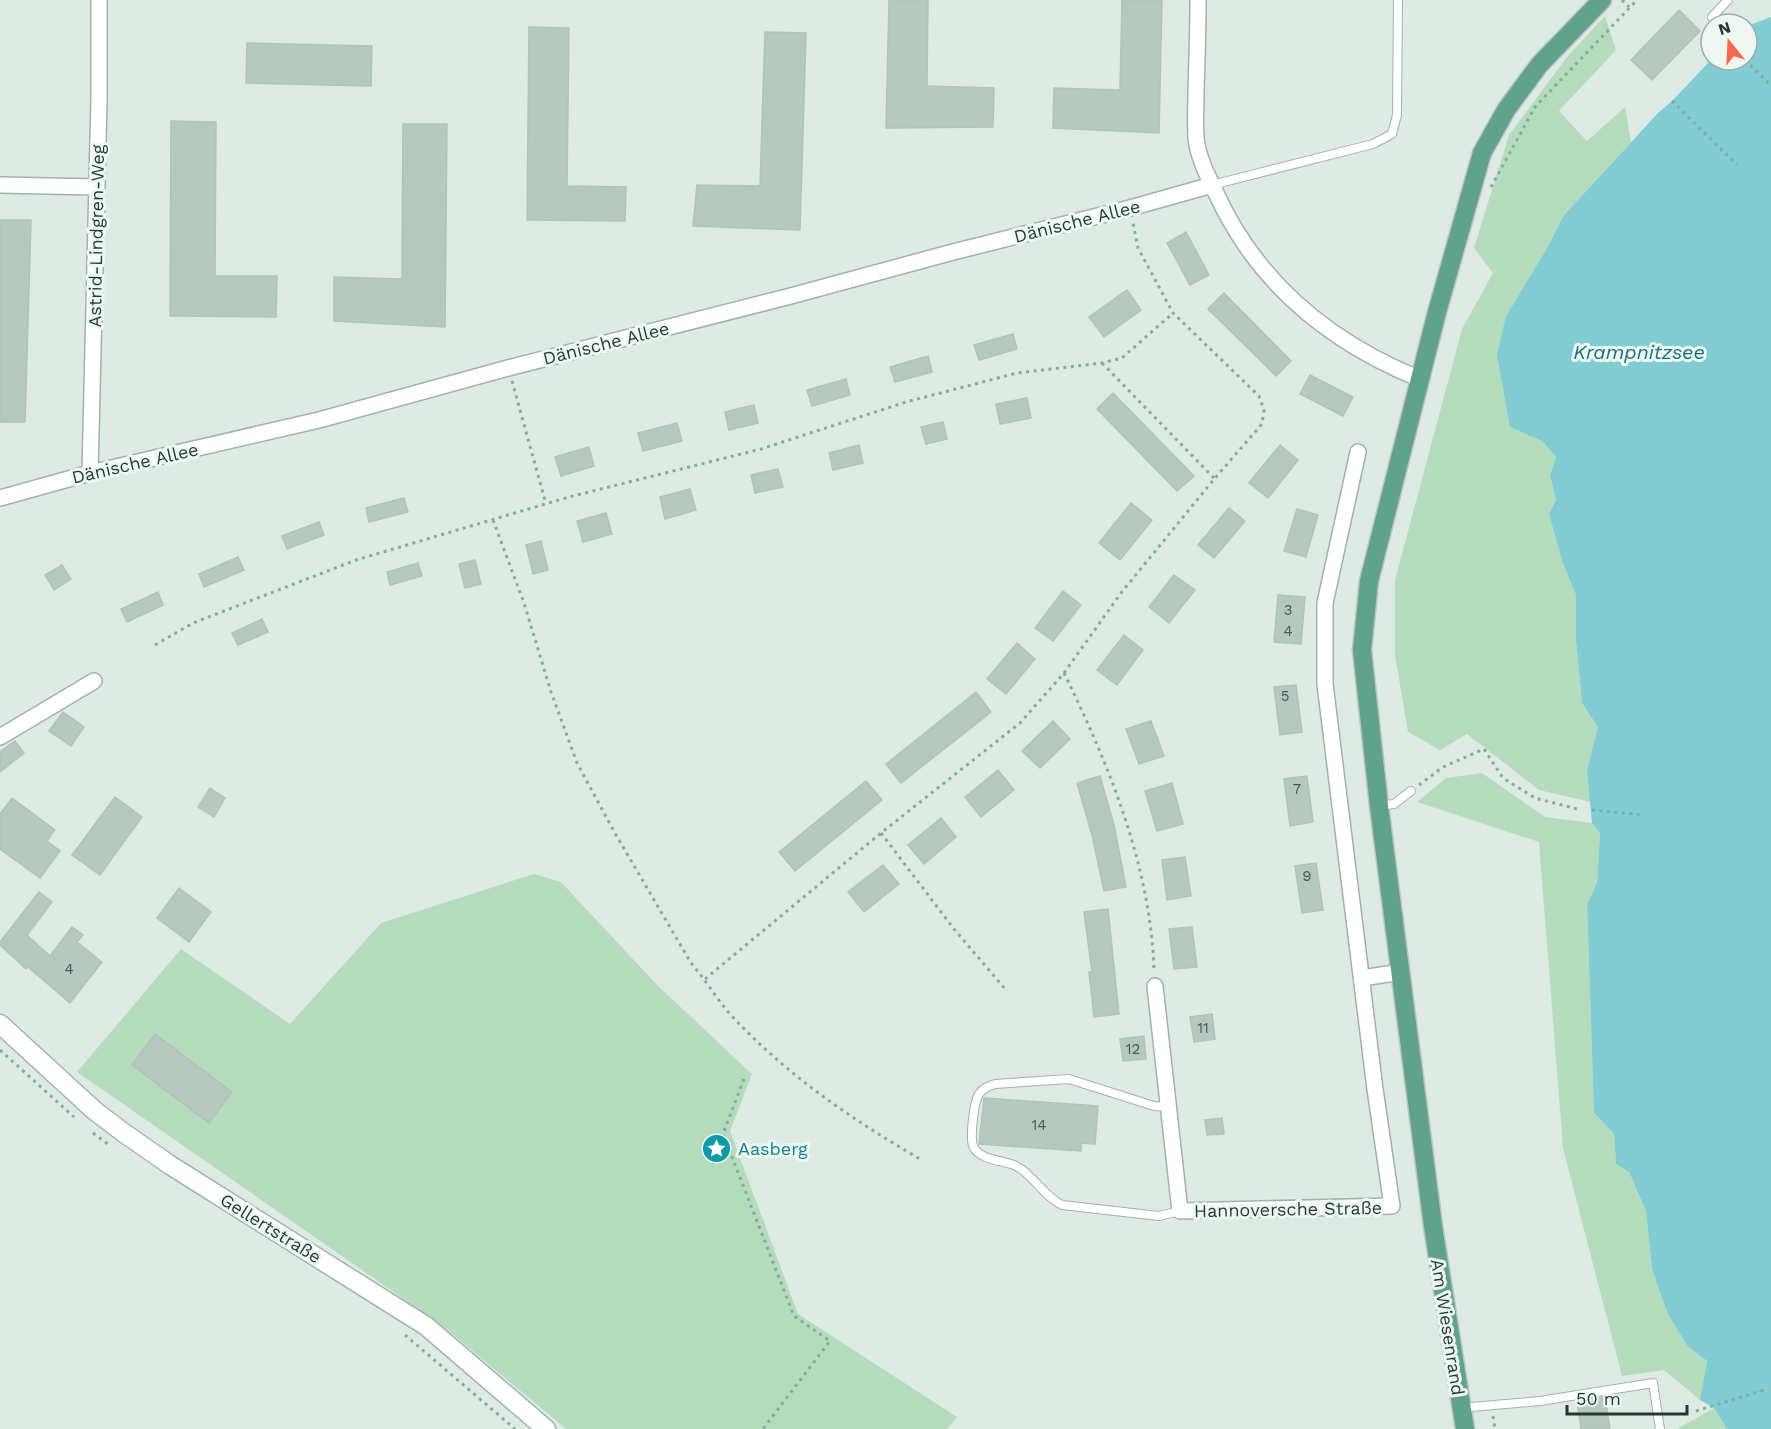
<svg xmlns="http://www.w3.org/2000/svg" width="1771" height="1429" font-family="'Work Sans',sans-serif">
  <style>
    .green { fill: #b5ddbd }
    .water { fill: #82cdd3 }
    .building { fill: #b6c8bf; stroke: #b0c4ba; stroke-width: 1.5 }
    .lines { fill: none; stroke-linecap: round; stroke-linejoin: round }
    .lane-casing { stroke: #a1b2ab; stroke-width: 10 }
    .street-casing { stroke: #a1b2ab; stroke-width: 18 }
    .secondary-casing { stroke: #9db7ab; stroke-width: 21 }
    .primary-casing { stroke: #bcc4c1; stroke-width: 21 }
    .path { stroke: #7db09b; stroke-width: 3; stroke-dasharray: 3 4.5; stroke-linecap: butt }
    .lane { stroke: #fff; stroke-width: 8 }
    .street { stroke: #fff; stroke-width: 15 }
    .secondary { stroke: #fff; stroke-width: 18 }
    .primary { stroke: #60a28c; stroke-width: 18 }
    .labels { text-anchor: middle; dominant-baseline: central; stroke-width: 6; stroke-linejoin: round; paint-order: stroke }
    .number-label { font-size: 15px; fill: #455e54 }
    .street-label { font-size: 18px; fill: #1f3b31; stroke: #eef7f2 }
    .culture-label { font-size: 18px; fill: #0d838f; stroke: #eef7f2; text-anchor: start }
    .water-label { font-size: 20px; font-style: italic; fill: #177078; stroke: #eef7f2 }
  </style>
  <rect width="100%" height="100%" fill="#deeae4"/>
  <!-- green -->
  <path class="green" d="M 1605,16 L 1616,50 L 1559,111 L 1587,141 L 1625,107 L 1631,142 L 1564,215 L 1545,252 L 1510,427 L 1542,441 L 1556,457 L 1550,475 L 1556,500 L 1549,514 L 1562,561 L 1576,595 L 1576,641 L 1582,703 L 1599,727 L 1587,770 L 1591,802 L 1539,790 L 1467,734 L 1440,750 L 1408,732 L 1395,655 L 1395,580 L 1462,329 L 1493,273 L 1474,248 L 1509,135 L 1567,57 Z
    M 1482,773 L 1545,817 L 1592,823 L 1600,833 L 1597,883 L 1587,904 L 1594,1113 L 1614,1134 L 1616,1164 L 1629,1172 L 1646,1211 L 1652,1269 L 1688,1347 L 1707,1361 L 1700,1400 L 1664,1370 L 1622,1376 L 1563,1148 L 1539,842 L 1417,802 L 1446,778 Z
    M 534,874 L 561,882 L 657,985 L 752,1074 L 730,1131 L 798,1314 L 957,1417 L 947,1429 L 566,1429 L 444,1327 L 77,1072 L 181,949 L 290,1024 L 381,923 Z
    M 1714,1408 L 1727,1429 L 1677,1429 Z"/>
  <!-- water -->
  <path class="water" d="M 1771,17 L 1771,1429 L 1727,1429 L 1714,1408 L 1700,1400 L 1707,1361 L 1688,1347 L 1668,1314 L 1652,1269 L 1646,1211 L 1629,1172 L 1616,1164 L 1614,1134 L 1594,1113 L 1587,904 L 1597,883 L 1600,833 L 1592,823 L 1587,770 L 1598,727 L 1582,703 L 1576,641 L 1576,595 L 1562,561 L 1549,514 L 1556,500 L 1550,475 L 1556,457 L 1542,441 L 1510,427 L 1497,355 L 1506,316 L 1545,252 L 1564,215 L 1658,113 L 1672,101 L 1711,60 L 1747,60 L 1747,26 Z"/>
  <!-- building -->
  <path class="building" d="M 889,0 L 928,0 L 927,86 L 994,88 L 993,127 L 886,128 Z
    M 1122,0 L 1162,0 L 1159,133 L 1053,128 L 1054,88 L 1120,90 Z
    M 1679,10 L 1700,31 L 1652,80 L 1631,60 Z
    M 529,27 L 569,28 L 567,186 L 626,187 L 625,221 L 527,220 Z
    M 765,32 L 806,33 L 800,230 L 693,226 L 697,185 L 760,186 Z
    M 247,43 L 372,46 L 371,86 L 246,83 Z
    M 171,121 L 216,122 L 215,276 L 277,276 L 276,317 L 170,316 Z
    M 403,124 L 447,124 L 445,327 L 334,321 L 334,277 L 402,279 Z
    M 0,220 L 31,220 L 25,422 L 0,422 Z
    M 1186,232 L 1209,275 L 1190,285 L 1167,243 Z
    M 1127,290 L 1141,310 L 1104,337 L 1089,317 Z
    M 1224,293 L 1291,361 L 1276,376 L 1208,309 Z
    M 1013,334 L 1017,349 L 979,360 L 974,345 Z
    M 928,356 L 932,372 L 895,382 L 890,367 Z
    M 1310,375 L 1353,397 L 1343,416 L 1300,394 Z
    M 846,379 L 850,395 L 812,406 L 807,390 Z
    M 1113,393 L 1194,476 L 1177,491 L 1097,409 Z
    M 1027,398 L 1031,418 L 1000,424 L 996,404 Z
    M 754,405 L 758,423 L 729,430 L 725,412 Z
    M 943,422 L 947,439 L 926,444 L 921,427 Z
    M 677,423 L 682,441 L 643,451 L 638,433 Z
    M 859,445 L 863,463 L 833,470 L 829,453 Z
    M 1280,445 L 1298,460 L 1268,498 L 1249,483 Z
    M 589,447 L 594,466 L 561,476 L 555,457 Z
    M 778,469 L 783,487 L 755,493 L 751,475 Z
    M 690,489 L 696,510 L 665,519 L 660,497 Z
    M 404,498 L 408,512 L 369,522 L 366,508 Z
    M 1131,503 L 1152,520 L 1120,560 L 1099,543 Z
    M 1229,508 L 1245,521 L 1214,558 L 1198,545 Z
    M 1297,509 L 1318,515 L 1306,557 L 1284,551 Z
    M 606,513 L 612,534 L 583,542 L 577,521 Z
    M 319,522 L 324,535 L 287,549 L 282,536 Z
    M 541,541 L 548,570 L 533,574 L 526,545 Z
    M 238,557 L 244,570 L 204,587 L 199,574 Z
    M 475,560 L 481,584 L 465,588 L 459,564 Z
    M 418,563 L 422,576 L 390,585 L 387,572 Z
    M 62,565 L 71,579 L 54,590 L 45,575 Z
    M 1174,575 L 1195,590 L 1169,623 L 1149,607 Z
    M 1063,591 L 1081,605 L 1053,641 L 1035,628 Z
    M 158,592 L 163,605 L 127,622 L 121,609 Z
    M 1278,595 L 1305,597 L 1301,644 L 1274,642 Z
    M 262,619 L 268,632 L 238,645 L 232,633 Z
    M 1124,635 L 1143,650 L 1117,685 L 1097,670 Z
    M 1017,643 L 1035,659 L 1006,694 L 987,679 Z
    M 1296,685 L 1302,732 L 1280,735 L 1274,687 Z
    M 976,692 L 991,712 L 901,783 L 886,764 Z
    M 63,712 L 84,727 L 71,746 L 49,731 Z
    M 1053,721 L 1070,739 L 1040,768 L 1022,751 Z
    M 1151,721 L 1164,756 L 1139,764 L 1126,729 Z
    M 15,741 L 24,753 L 0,772 L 0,752 Z
    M 998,770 L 1014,790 L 981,817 L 965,797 Z
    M 1100,776 L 1114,825 L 1126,887 L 1104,891 L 1092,835 L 1077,783 Z
    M 1307,776 L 1313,822 L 1290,826 L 1284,779 Z
    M 866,781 L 882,800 L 795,871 L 779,852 Z
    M 1172,783 L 1183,824 L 1157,831 L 1145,791 Z
    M 210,788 L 225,798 L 214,817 L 198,807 Z
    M 115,797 L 142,817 L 100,875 L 72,855 Z
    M 12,798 L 55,830 L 47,841 L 60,851 L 40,878 L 0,849 L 0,814 Z
    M 941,818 L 956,837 L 924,864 L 908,845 Z
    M 1185,857 L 1191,896 L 1167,900 L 1162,860 Z
    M 1316,863 L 1323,910 L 1302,913 L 1295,866 Z
    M 883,865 L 899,884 L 864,912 L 848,892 Z
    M 179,888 L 211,912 L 189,942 L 157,918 Z
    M 39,892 L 52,902 L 27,935 L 50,956 L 72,927 L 83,935 L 77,942 L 102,962 L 70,1003 L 28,967 L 26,969 L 0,945 L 0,942 Z
    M 1108,909 L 1119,1014 L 1094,1017 L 1089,972 L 1092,972 L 1084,912 Z
    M 1192,927 L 1197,967 L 1174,969 L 1169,929 Z
    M 1212,1014 L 1215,1039 L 1194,1042 L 1190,1017 Z
    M 155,1034 L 232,1092 L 209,1123 L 132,1065 Z
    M 1144,1036 L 1146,1059 L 1123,1061 L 1120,1039 Z
    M 984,1098 L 1098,1106 L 1095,1144 L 1081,1143 L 1081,1151 L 979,1144 Z
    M 1222,1118 L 1224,1134 L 1207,1135 L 1205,1120 Z
    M 1605,1397 L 1610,1429 L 1581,1429 L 1577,1401 Z"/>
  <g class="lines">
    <defs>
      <path id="lane" d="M 1712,17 L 1728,0
        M 1212,185 L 1373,144 L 1392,134 L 1397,115 L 1398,0
        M 1380,806 L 1394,804 L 1411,791
        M 1168,1107 L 1154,1106 L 1069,1079 L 995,1084 C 989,1086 983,1088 979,1094 C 974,1102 969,1140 974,1148 C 982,1161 1004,1160 1016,1166 C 1034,1175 1043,1196 1062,1205 L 1159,1216 L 1180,1211
        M 1460,1408 L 1540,1401 L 1653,1383 L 1660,1429"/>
      <path id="street" d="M 1198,0 C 1198,30 1197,61 1196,91 C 1196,106 1195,122 1196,137 C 1197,155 1208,177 1216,193 C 1257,283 1329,342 1420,379
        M 0,185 L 96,187
        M 90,473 L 99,100 L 99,0
        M 0,498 L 90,473 L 319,420 L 508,368 L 787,297 L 953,252 L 1130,208 L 1212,185
        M 0,737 L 94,681
        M 1362,978 L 1401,972
        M 1155,986 L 1180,1211 L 1392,1206 L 1375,1089 L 1325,684 L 1325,603 L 1358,452"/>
      <path id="secondary" d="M 0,1024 L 95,1111 L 124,1133 L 170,1165 L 426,1326 L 546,1429"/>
      <path id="primary" d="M 1465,1429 L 1433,1226 L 1379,806 L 1362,650 L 1369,581 L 1437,312 L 1482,153 L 1506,110 L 1540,64 L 1602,0"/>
    </defs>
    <!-- lane casing -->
    <use href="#lane" class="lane-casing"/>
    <!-- street casing -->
    <use href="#street" class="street-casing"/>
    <!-- secondary casing -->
    <use href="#secondary" class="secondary-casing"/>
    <!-- primary casing -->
    <use href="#primary" class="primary-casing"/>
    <!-- path -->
    <path class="path" d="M 1622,0 L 1629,7
      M 1745,60 L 1771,85
      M 1672,101 L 1737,165
      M 1491,187 L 1535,107 L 1637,0
      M 1102,363 L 1214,478
      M 512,381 L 546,504
      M 493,520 L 524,603 L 551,692 L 577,763 L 616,835 L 691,963 C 705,979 716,998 730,1014 C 784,1073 851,1119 920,1159
      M 155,645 L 193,623 L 356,560 L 569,497 L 761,449 L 906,402 L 1017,373 L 1102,363 L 1122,358 L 1173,313
      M 1064,673 C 1109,765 1151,867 1154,971
      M 1419,785 L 1443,767 L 1484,749 L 1503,778 L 1535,798 L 1581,810
      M 1592,810 L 1644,815
      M 881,833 L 954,929 L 1006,990
      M 705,979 L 881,833 L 1020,723 L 1064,673 L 1121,593 L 1215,478 L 1262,424 L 1264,410 L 1259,396 L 1173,313 L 1138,248 L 1133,223
      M 0,1050 L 74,1117
      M 744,1079 L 723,1134 L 794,1316 L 830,1341 L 763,1429
      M 93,1133 L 109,1145
      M 405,1335 L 515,1429
      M 1696,1411 L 1767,1389
      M 1493,1416 L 1495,1429"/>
    <!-- lane -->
    <use href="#lane" class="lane"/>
    <!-- street -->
    <use href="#street" class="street"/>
    <!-- secondary -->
    <use href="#secondary" class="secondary"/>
    <!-- primary -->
    <use href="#primary" class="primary"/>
  </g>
  <!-- icons -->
  <defs>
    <symbol id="sight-disc" viewBox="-11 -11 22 22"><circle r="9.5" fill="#0f9aa8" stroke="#eef7f2"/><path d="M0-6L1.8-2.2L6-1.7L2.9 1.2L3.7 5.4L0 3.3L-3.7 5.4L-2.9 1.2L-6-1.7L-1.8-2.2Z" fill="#fff"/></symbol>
  </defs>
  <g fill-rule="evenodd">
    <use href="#sight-disc" x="700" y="1132" width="33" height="33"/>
  </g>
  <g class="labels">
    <!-- number labels -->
    <g class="number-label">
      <text x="1288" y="610">3</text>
      <text x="1288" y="631">4</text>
      <text x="1285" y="696">5</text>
      <text x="1297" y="789">7</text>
      <text x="1307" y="876">9</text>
      <text x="69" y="969">4</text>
      <text x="1203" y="1028">11</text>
      <text x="1133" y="1049">12</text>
      <text x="1039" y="1125">14</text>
    </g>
    <!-- street labels -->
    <g class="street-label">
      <text transform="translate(1077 221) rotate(-14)">Dänische Allee</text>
      <text transform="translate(96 236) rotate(-89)">Astrid-Lindgren-Weg</text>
      <text transform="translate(606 343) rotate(-14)">Dänische Allee</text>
      <text transform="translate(135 463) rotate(-13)">Dänische Allee</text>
      <text transform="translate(1288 1209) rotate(-1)">Hannoversche Straße</text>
      <text transform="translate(271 1228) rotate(32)">Gellertstraße</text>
      <text transform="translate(1448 1327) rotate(81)">Am Wiesenrand</text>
    </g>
    <!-- culture labels -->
    <g class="culture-label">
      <text x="738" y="1148">Aasberg</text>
    </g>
    <!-- water labels -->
    <g class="water-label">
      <text x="1639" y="352">Krampnitzsee</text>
    </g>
  </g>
  <!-- north arrow -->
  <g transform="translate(1729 42) rotate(342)"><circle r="28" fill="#eef7f2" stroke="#9baca5" stroke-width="1.5"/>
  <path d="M0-4.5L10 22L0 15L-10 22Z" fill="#f8694e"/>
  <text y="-9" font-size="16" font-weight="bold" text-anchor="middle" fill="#1f3b31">N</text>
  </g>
  <!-- scale -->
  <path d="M1567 1405v9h120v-9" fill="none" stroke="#1f3b31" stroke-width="3"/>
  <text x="1576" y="1405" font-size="18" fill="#1f3b31" stroke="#eef7f2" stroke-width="4.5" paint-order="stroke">50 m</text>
</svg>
